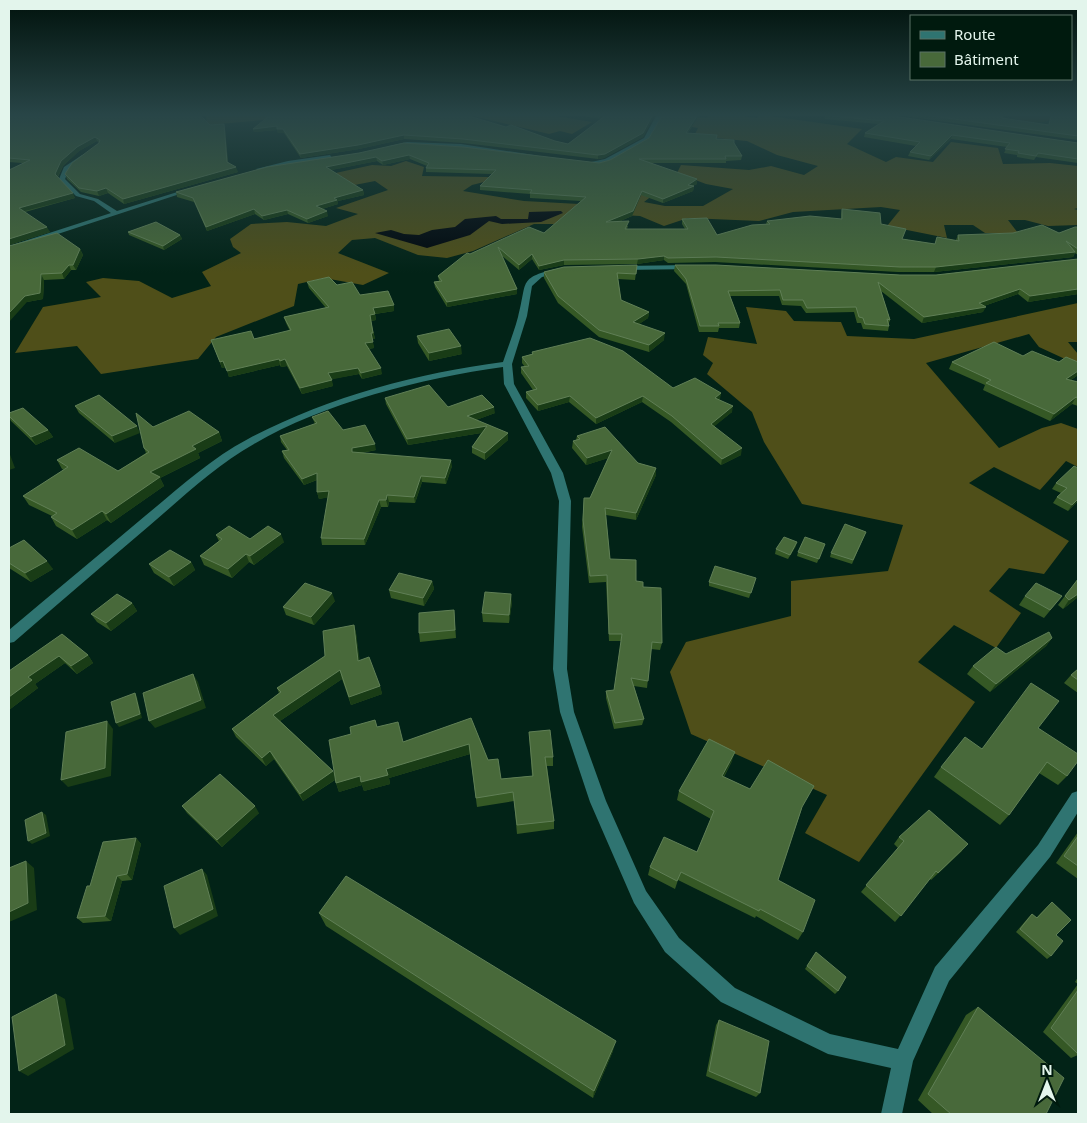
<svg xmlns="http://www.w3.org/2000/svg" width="1087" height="1123" font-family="'Noto Sans',sans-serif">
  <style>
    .green { fill: #2a2a06 }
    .forest { fill: #4f4f19 }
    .water { fill: #00070d }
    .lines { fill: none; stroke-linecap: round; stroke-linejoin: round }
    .street { fill: #2f7471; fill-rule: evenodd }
    .wall { fill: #355825 }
    .shaded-wall { fill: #193c16 }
    .building { fill: #48693a; stroke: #607f56 }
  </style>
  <rect width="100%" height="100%" fill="#022317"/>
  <!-- green -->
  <path class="green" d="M 1007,116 L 1064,116 C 1040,125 1031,124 1007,116 Z"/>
  <!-- forest -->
  <path class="forest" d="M 206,116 L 308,116 L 207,125 Z
    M 473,116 L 556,116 L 592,122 L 572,134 L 560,131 L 549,134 Z
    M 684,116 L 707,118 L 708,116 L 743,116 L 757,118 L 759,116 L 770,116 L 862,129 L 847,144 L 886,162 L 896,157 L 933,162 L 951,142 L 998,148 L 1003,164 L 1050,163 L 1078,166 L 1078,208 L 1074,209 L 1078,210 L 1078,225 L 1048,226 L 1025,220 L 1008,220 L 1018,233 L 985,233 L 973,225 L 944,225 L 947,238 L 887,226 L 900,210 L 881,207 L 793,212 L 759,221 L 688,218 L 664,226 L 640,216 L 605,214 L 642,191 L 653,195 L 644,202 L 665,206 L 703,206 L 733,189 L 706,184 L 677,173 L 681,165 L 749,170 L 771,166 L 804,175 L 818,166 L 777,155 L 747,141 L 694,136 L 698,128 L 681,125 Z
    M 406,161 L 424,167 L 422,176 L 489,177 L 488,181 L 472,185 L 463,191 L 524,201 L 579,204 L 556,224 L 534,224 L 473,251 L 447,258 L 418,255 L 375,238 L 352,240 L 338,253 L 389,273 L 363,285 L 324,278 L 298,284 L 294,306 L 216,337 L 198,359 L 101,374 L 77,346 L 15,353 L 43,307 L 101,297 L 86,282 L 103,278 L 139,281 L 172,298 L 211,286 L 202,272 L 241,253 L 233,247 L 230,239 L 251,224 L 287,222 L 326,226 L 358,214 L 336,208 L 388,190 L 375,181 L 324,191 L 331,174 L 372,165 L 391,166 Z
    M 1078,303 L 1078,342 L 1068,342 L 1078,354 L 1078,365 L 1039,347 L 1029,334 L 926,363 L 999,448 L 1042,428 L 1061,423 L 1078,429 L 1078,467 L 1066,461 L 1040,490 L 994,467 L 969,483 L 1069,541 L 1044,574 L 1009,568 L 989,591 L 1021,613 L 996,648 L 954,625 L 918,662 L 975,702 L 859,862 L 805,833 L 827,795 L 691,734 L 670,672 L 686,642 L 791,616 L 791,581 L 888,571 L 903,525 L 802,504 L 764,442 L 752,412 L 707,374 L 713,363 L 703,355 L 708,337 L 757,344 L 746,307 L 786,311 L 794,321 L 841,322 L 847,336 L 914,339 Z"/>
  <!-- water -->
  <path class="water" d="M 561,211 L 563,213 L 541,222 L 502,224 L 489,221 L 470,235 L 427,248 L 375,233 L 391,230 L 404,234 L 419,235 L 432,230 L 455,227 L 465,219 L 496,216 L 501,219 L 528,219 L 529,212 Z"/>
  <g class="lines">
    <!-- street -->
    <path class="street" d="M 656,116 L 662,116 L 648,140 L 609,162 L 591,164 L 591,162 L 605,159 L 644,138 Z
      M 407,142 L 461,144 L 534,155 L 531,157 C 496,152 462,146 427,145 C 418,145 395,149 389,146 Z
      M 82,155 L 87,156 L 69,170 L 65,179 L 80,194 L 98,199 L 117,211 L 190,188 L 195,189 L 9,250 L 9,246 L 111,213 L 94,201 L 76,196 L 59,179 L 64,167 Z
      M 330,155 L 332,158 L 259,171 L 256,169 L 288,161 Z
      M 692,265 L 695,265 L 695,269 L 620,270 L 616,268 L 620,266 Z
      M 560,268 L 563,268 L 563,272 L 542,277 L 532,286 L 527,316 L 512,364 L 514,384 L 563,473 L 571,501 L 567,669 L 574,712 L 606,801 L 646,891 L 679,938 L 735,988 L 830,1034 L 898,1049 L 935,967 L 1038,845 L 1072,793 L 1078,791 L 1078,812 L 1050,857 L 949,981 L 913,1061 L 902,1114 L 881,1114 L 891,1068 L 828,1054 L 721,1002 L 665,952 L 634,903 L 590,802 L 560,712 L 553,669 L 559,501 L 551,473 L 504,384 L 503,367 C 422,378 324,403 254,444 C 215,466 183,497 149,526 C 104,564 59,603 14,642 L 9,643 L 9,630 C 54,592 100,554 145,516 C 178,489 210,459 248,439 C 325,398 417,373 503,362 C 508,347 514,332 518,317 C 528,280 517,278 560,268 Z"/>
  </g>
  <!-- wall -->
  <path class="wall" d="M 9,116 L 210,125 L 224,124 L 225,128 L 228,162 L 238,172 L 124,204 L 108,193 L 99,196 L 81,192 L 67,179 L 65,174 L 99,143 L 97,141 L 79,151 L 63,166 L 58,177 L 75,198 L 25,212 L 50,232 L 9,245 L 22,163 L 9,162 Z
    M 583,116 L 654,116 L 643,137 L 604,158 L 598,159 L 463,143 L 404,139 L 359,149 L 301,158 L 284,133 L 278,133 L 277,130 L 254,132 L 253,129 L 555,141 L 568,144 L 601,119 Z
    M 662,116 L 699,116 L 688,133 L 734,143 L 742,156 L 741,160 L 726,161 L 726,163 L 651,163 L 697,184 L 692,186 L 694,186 L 693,191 L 663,203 L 641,195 L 632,216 L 618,222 L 628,226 L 627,229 L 685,229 L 682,224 L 682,219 L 717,235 L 766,224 L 767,221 L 841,219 L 841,214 L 842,209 L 881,224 L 902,239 L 934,244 L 956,240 L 958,235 L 1059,233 L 1078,227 L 1078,255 L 1075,253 L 1073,257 L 934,272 L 898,272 L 715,262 L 668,263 L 664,260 L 637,264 L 564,265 L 539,270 L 532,259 L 519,270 L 501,255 L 517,289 L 517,294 L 447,307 L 435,287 L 434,282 L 439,281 L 438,276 L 470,254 L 544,233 L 581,201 L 530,198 L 530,194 L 480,190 L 480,186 L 492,174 L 426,172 L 426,168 L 427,166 L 410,159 L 383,165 L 377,161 L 331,170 L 363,190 L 364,195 L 338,201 L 338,204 L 322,209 L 328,216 L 308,223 L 288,214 L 264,220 L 255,214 L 207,231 L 194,202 L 177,197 L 176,192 L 359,153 L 599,163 L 610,160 L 649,138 Z
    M 825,116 L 893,116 L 1078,143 L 1078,163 L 1036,157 L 1034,160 L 1017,157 L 1017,155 L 1004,153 L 1007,147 L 951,139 L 929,160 L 908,156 L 910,152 L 916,146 L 864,137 L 865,133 L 878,124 L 825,119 Z
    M 904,116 L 1003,116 L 1002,118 L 1048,125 L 1051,116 L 1078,116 L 1078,140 Z
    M 128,232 L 180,235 L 182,239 L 164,250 L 129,235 Z
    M 9,246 L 80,249 L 83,255 L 76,270 L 71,270 L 64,279 L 44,280 L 43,299 L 27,302 Z
    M 1078,259 L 1078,294 L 1028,302 L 1018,294 L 984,306 L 983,312 L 922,323 L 881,291 L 890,320 L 889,323 L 889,326 L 888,331 L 863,329 L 861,323 L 857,323 L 854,312 L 806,313 L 801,306 L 782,305 L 779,296 L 730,296 L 740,323 L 739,328 L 719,328 L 718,332 L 699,332 L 686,284 L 674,271 L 675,265 L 900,275 L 936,275 Z
    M 637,265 L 635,280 L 618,279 L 621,300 L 649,312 L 648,318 L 639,324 L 664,340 L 649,352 L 599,337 L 558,303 L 544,278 L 544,272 Z
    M 307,282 L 337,285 L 360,295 L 394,305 L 394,311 L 375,314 L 376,320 L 371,321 L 375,339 L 372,339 L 374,348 L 368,349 L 382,374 L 362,379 L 359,374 L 331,379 L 333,386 L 302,394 L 287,366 L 281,367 L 280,365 L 229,377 L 226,367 L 222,368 L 211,340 L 254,339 L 290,331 L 286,323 L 284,317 L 326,308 L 309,288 Z
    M 417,336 L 462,354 L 429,361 L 418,343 Z
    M 532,352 L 673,388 L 721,393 L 719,400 L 732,412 L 714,426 L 741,455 L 721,465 L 671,422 L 642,402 L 596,424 L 569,402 L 538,411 L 526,398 L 526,392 L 533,390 L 521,373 L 521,367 L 525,367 L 522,363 L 522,357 L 532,354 Z
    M 1023,356 L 1059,362 L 1078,362 L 1078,375 L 1071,380 L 1078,382 L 1078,406 L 1072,404 L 1050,421 L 983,390 L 985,385 L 949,369 L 952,362 Z
    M 99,395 L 115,443 L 79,413 L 75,406 Z
    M 385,398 L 495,413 L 476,420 L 508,440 L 485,460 L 472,453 L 472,447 L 481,433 L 408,445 L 386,404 Z
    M 9,413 L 48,430 L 53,437 L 36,445 L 11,421 L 9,417 Z
    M 312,417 L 343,430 L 376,450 L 362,453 L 452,466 L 446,484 L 422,482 L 415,503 L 389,502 L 388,507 L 381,507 L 365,545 L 322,545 L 321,538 L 328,497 L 319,499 L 317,492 L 317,480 L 304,485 L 284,458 L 282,451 L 287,450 L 281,442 L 280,436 L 315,424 Z
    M 153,427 L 219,432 L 222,441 L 198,453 L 200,458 L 160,478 L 164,486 L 111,523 L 107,520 L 77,539 L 56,526 L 51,517 L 52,516 L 29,505 L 23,496 L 64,470 L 62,469 L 57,460 L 118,471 L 146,453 L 144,448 Z
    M 577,436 L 638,463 L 656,468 L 656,475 L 636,520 L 606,515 L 610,559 L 643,587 L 662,643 L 660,650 L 651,649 L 647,688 L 634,686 L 644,719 L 642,725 L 614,729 L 606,698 L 606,691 L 614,690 L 621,641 L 609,641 L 606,582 L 589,583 L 582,527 L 584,498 L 590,498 L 608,458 L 586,465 L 572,448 L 573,441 L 576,440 Z
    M 1078,468 L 1078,501 L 1068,511 L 1053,503 L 1057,497 L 1061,493 L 1052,489 L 1056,483 Z
    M 866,532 L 852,564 L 830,557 L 831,553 Z
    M 216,535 L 250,539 L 284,542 L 254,565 L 249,562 L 232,578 L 204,565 L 200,556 L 219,541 Z
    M 825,544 L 817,563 L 797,556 L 798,552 Z
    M 796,546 L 788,559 L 775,554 L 776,549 Z
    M 9,548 L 53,569 L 31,582 L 9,568 Z
    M 191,562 L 195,570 L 174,586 L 154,573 L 149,564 Z
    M 756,578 L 749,598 L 709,586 L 709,582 Z
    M 1078,579 L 1078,597 L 1063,609 L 1058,605 Z
    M 432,581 L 434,589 L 424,606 L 391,598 L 389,590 Z
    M 1025,596 L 1062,596 L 1044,618 L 1019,605 Z
    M 335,601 L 314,625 L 286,615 L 283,607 Z
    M 512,602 L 509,623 L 483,622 L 482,613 Z
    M 132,603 L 137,611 L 111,631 L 97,622 L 91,614 Z
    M 454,610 L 456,638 L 420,642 L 419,633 Z
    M 354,625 L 356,633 L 359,660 L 380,686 L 382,694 L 351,705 L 342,679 L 280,721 L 333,771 L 334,773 L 377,727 L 403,742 L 471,718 L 488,760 L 501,779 L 532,776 L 529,732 L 553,757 L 553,766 L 547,766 L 554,821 L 554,829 L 517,834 L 514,801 L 477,807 L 470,754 L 389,778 L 390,784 L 364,791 L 362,785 L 339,792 L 335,780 L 303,801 L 274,759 L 266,766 L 236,737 L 232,729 L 279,693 L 277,688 L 325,656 Z
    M 62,634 L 88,655 L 93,663 L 77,674 L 65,663 L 35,684 L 38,688 L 9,710 L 9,671 Z
    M 1052,638 L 1046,646 L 990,692 L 967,674 L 973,666 Z
    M 1078,669 L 1078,693 L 1064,683 L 1071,675 Z
    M 1038,728 L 1067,776 L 1058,785 L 1039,773 L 1009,815 L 1000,825 L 934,777 L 941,767 L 982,748 Z
    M 732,761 L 724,777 L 750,789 L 802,808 L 778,880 L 803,932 L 798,940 L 756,916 L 755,918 L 678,880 L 675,889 L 648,875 L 650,867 L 697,852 L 711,819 L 677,800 L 679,791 Z
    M 182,806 L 259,813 L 222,847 L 187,813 Z
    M 1078,832 L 1078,879 L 1056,863 Z
    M 899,837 L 962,851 L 931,880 L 930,879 L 895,922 L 861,892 L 898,848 L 894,844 Z
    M 136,838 L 141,844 L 132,880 L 122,881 L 111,921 L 83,923 L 77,918 L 90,886 Z
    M 1052,902 L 1056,935 L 1051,956 L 1047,959 L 1016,932 L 1028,918 L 1032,914 L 1036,918 Z
    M 319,913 L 613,1051 L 593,1098 L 326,926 Z
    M 816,952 L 838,991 L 835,994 L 805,969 Z
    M 1078,977 L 1078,1055 L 1071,1058 L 1043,1032 L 1078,984 L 1075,982 Z
    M 978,1007 L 1046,1114 L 933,1114 L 918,1100 L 966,1015 Z
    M 719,1020 L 760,1093 L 756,1097 L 706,1076 L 716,1025 Z"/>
  <!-- shaded-wall -->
  <path class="shaded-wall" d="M 652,116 L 654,116 L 643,137 L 604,158 L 598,159 L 598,155 Z
    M 697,116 L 699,116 L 685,136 L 686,133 Z
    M 224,124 L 225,128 L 228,166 L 227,162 Z
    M 277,126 L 283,129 L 284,133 L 278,133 L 277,130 L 254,132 L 253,129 Z
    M 404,135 L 404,139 L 359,149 L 301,158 L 300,154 Z
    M 952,135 L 951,139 L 929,160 L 931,156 Z
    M 95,137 L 97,141 L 79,151 L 63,166 L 57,178 L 55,174 L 61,161 L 77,147 Z
    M 409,155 L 410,159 L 383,165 L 382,161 Z
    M 376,157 L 377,161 L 327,171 L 326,167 Z
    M 236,167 L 238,172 L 124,204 L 123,199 Z
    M 697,179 L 697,184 L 687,189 L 688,185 Z
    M 694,186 L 693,191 L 663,203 L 663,199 Z
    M 106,188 L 108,193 L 99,196 L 97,191 Z
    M 363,190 L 364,195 L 338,201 L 338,204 L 316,211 L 316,206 L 334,198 Z
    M 642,191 L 641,195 L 632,216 L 606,227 L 606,222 Z
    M 73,193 L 75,198 L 21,212 L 19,208 Z
    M 254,209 L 255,214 L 207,231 L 206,227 Z
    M 287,210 L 288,214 L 264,220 L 262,216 Z
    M 327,211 L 328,216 L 308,223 L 307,219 Z
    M 47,227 L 50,232 L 9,245 L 9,239 Z
    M 180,235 L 182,239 L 164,250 L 163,246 Z
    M 80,249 L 83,255 L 76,270 L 73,265 Z
    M 1075,252 L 1073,257 L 934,272 L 936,267 Z
    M 532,254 L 532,259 L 519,270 L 519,265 Z
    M 664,256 L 664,260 L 637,264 L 638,259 Z
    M 564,260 L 564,265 L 539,270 L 539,266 Z
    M 69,265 L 71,270 L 64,279 L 62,273 Z
    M 41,274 L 44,280 L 43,299 L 27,302 L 9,322 L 9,313 Z
    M 517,289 L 517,294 L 447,307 L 447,302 Z
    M 1020,289 L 1018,294 L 978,308 L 986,307 L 983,312 L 922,323 L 924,317 L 979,303 Z
    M 1078,289 L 1078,294 L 1028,302 L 1030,296 Z
    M 394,305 L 394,311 L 374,314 L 373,308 Z
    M 649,312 L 648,318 L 632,329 L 633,322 Z
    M 375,314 L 376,320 L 371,321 L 370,315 Z
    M 371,333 L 373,333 L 375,339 L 372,339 Z
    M 665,333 L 664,340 L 649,352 L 649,345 Z
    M 373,342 L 374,348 L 366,349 L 365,343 Z
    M 461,346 L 462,354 L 429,361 L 429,353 Z
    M 279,359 L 280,365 L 229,377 L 227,371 Z
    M 285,359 L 287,366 L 281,367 L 280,361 Z
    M 223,361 L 226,367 L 222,368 L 220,362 Z
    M 358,368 L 359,374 L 329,380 L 328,373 Z
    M 381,368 L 382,374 L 362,379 L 361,373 Z
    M 1078,371 L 1078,375 L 1062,386 L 1066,379 Z
    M 332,380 L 333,386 L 302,394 L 300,388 Z
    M 721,393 L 720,399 L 714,404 L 715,398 Z
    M 570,396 L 569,402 L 538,411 L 538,405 Z
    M 643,396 L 642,402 L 596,424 L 596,418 Z
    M 1076,397 L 1072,404 L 1050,421 L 1054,414 Z
    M 733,406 L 732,412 L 710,430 L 711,424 Z
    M 494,407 L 495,413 L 468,423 L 467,416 Z
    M 137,426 L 140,433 L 115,443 L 112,436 Z
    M 487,426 L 487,432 L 408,445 L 407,439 Z
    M 48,430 L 53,437 L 36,445 L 31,437 Z
    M 219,432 L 222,441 L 198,453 L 200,458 L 160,478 L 164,486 L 111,523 L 106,514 L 150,472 L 192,446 Z
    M 508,433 L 508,440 L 485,460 L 485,453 Z
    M 375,444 L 376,450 L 354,454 L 352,452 L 352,448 Z
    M 742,448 L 741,455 L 721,465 L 722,459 Z
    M 612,450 L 612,457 L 586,465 L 587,458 Z
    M 9,452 L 15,468 L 9,470 Z
    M 451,460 L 452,466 L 446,484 L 445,478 Z
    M 656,468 L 656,475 L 636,520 L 636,513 Z
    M 317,473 L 319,479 L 304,485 L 302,479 Z
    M 421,476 L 422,482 L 415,503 L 414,497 Z
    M 329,491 L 331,497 L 319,499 L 317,492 Z
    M 387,495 L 389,502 L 388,507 L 386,500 Z
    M 1078,499 L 1078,501 L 1068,511 L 1072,505 Z
    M 379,500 L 381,507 L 365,545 L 364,539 Z
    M 102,511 L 107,520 L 77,539 L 72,530 Z
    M 281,534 L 284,542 L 254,565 L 250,556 Z
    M 797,542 L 796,546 L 788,559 L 790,555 Z
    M 246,554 L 249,562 L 232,578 L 228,569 Z
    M 47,561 L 53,569 L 31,582 L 25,573 Z
    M 191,562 L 195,570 L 174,586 L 169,577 Z
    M 432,581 L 434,589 L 424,606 L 423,598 Z
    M 332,593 L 335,601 L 314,625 L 311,617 Z
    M 511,594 L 512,602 L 509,623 L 509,615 Z
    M 1078,594 L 1078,597 L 1063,609 L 1069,600 Z
    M 132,603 L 137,611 L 111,631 L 106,623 Z
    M 354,625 L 356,633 L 361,669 L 358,661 Z
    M 1052,638 L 1046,646 L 990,692 L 996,684 Z
    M 88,655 L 93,663 L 77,674 L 71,666 Z
    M 59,656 L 65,663 L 35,684 L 38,688 L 9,710 L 9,697 L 28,677 Z
    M 340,670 L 342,679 L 277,723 L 273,715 Z
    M 193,674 L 198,682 L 206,708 L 155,728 L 149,721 Z
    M 380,686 L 382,694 L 351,705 L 349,697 Z
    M 135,693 L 137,697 L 142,718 L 119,727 L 116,723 Z
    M 107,721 L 113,729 L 111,776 L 68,787 L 61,780 Z
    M 469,744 L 470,754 L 389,778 L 390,784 L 364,791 L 362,785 L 339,792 L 336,783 L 386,769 Z
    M 270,751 L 274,759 L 266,766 L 262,758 Z
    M 735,752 L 732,761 L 719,785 L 722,776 Z
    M 333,771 L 336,779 L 303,801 L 300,794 Z
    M 255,806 L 259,813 L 222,847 L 217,840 Z
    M 42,812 L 46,815 L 50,836 L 32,844 L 28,841 Z
    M 136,838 L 141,844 L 132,880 L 127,874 Z
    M 968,844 L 962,851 L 931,880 L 938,873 Z
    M 26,861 L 34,868 L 37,910 L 9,922 L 9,912 Z
    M 202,869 L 207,875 L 218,916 L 180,935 L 174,928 Z
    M 117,876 L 122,881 L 111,921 L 105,916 Z
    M 56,994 L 65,999 L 74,1049 L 28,1076 L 19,1071 Z
    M 616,1041 L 613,1051 L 593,1098 L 594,1091 Z"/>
  <!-- building -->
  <path class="building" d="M 9,116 L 201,116 L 210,125 L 224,124 L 227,162 L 236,167 L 123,199 L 106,188 L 97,191 L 79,188 L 65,174 L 72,163 L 99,143 L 100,140 L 95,137 L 77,147 L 61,161 L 55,174 L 73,193 L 19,208 L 47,227 L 9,239 L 9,170 L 30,160 L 9,158 Z
    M 269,116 L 469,116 L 506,127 L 511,125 L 555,141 L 568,144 L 605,116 L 603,116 L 652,116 L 643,133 L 605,154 L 598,155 L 463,139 L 404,135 L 358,145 L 300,154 L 283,129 L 277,129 L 277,126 L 253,129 Z
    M 662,116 L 697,116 L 686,133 L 717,135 L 716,139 L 734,140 L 734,143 L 742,156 L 725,156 L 726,159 L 639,159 L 697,179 L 688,185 L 694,186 L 663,199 L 642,191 L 633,211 L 606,222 L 629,221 L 625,229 L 688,229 L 682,219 L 707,218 L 717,235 L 752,225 L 770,224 L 767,221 L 810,216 L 842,219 L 842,209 L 880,213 L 881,224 L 906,229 L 902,239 L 935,244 L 937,237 L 959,241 L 958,235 L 1013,233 L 1042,225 L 1059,233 L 1075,227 L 1078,227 L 1078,249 L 1066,241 L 1075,252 L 936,267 L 900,267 L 716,257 L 668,258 L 664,256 L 638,259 L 564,260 L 539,266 L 532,254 L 519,265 L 498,247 L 517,289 L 447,302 L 434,282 L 442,281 L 438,276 L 467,253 L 470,254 L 529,227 L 544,233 L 586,197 L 530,193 L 532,190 L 480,186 L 496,170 L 426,168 L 429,163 L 409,155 L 382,161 L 376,157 L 326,167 L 363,190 L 334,198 L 337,200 L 316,206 L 327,211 L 307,219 L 287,210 L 262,216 L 254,209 L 206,227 L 193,198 L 176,192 L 267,167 L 359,153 L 404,143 L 463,147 L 599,163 L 610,160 L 649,138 Z
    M 832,116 L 893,116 L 1078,143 L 1078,159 L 1038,153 L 1036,156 L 1018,153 L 1019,151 L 1005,149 L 1010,143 L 952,135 L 931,156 L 910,152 L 920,142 L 865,133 L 884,121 Z
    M 932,116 L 1003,116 L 1002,118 L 1049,125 L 1051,116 L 1078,116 L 1078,136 Z
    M 156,222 L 180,235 L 163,246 L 128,232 Z
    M 57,233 L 80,249 L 73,265 L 69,265 L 62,273 L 41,274 L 40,293 L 25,296 L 9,313 L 9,246 Z
    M 1078,259 L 1078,289 L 1030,296 L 1020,289 L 979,303 L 986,307 L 924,317 L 878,282 L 890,320 L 887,319 L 889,326 L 865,324 L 863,318 L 859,317 L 856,307 L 807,308 L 803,300 L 783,300 L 780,290 L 728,291 L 740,323 L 718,323 L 719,326 L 700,326 L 686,279 L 675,265 L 716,265 L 900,275 L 936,275 Z
    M 637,265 L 636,274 L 617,273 L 621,300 L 649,312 L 633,322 L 665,333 L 649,345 L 599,330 L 558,296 L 544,272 L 564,267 Z
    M 329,277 L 337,285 L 352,282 L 360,295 L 388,291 L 394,305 L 373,308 L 375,314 L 370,315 L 373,333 L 371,333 L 373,342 L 365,343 L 381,368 L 361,373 L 358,368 L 328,373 L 332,380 L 300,388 L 285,359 L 280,361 L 279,359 L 227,371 L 223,361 L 220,362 L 211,340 L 251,331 L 254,339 L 291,330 L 284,317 L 329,307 L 307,282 Z
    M 449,329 L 461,346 L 429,353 L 417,336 Z
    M 590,338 L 623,351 L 673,388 L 695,378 L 721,393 L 715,398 L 733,406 L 711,424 L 742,448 L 722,459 L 672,416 L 643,396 L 596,418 L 570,396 L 538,405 L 526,392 L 537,389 L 521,367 L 529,366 L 522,357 L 533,354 L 532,352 Z
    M 994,342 L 1023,356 L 1032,351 L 1059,362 L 1066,357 L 1078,362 L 1078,371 L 1066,379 L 1078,382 L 1078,398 L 1076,397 L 1054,414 L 986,383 L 991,380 L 952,362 Z
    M 429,385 L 448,407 L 482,395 L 494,407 L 467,416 L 508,433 L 485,453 L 472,447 L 487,426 L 407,439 L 385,398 Z
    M 99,395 L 137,426 L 112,436 L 75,406 Z
    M 23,408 L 48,430 L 31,437 L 9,416 L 9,413 Z
    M 189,411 L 219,432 L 192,446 L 196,449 L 150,472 L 160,477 L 106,514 L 102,511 L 72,530 L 51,517 L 57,513 L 23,496 L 68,467 L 57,460 L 79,448 L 118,471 L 149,452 L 144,448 L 136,413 L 153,427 Z
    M 328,411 L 343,430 L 365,425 L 375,444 L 352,448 L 352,452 L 451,460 L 445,478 L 421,476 L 414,497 L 387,495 L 386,500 L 379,500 L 364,539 L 321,538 L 329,491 L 317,492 L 317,473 L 302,479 L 282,451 L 289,450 L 280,436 L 317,423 L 312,417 Z
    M 605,427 L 638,463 L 656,468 L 636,513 L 605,508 L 610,559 L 636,560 L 636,581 L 643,582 L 643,587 L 661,588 L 662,643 L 652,642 L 648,681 L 631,678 L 644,719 L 615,723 L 606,691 L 614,690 L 622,634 L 609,634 L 607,575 L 590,576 L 583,520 L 584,498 L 590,498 L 612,450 L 587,458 L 573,441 L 580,439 L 577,436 Z
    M 1074,466 L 1078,468 L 1078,499 L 1072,505 L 1057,497 L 1067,488 L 1056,483 Z
    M 845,524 L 866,532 L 853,560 L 831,553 Z
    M 229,526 L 250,539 L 268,526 L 281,534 L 250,556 L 246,554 L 228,569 L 200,556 L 222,539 L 216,535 Z
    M 784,537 L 797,542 L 790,555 L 776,549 Z
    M 805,537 L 825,544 L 819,559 L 798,552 Z
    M 24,540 L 47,561 L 25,573 L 9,563 L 9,548 Z
    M 170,550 L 191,562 L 169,577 L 149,564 Z
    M 715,566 L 756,578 L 751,593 L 709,582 Z
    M 399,573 L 432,581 L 423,598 L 389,590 Z
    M 1078,579 L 1078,594 L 1069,600 L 1065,596 Z
    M 305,583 L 332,593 L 311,617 L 283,607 Z
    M 1036,583 L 1062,596 L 1050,610 L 1025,596 Z
    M 485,592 L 511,594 L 509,615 L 482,613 Z
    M 117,594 L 132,603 L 106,623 L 91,614 Z
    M 454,610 L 455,630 L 419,633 L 419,613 Z
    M 354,625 L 358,661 L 369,657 L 380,686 L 349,697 L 340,670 L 273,715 L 333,771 L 300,794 L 270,751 L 262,758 L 232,729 L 281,692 L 277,688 L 325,656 L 323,631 Z
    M 1049,632 L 1052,638 L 996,684 L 973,666 L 996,647 L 1006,654 Z
    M 62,634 L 88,655 L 71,666 L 59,656 L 28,677 L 32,680 L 9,697 L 9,671 Z
    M 1078,669 L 1078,680 L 1071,675 Z
    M 193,674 L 201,700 L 149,721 L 143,693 Z
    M 1031,683 L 1059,701 L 1038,728 L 1078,754 L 1078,761 L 1067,776 L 1047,762 L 1009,815 L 941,767 L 965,737 L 982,749 Z
    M 135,693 L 140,714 L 116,723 L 111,702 Z
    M 471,718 L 488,760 L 498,759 L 501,779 L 533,776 L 529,732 L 550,730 L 553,757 L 545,757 L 554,821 L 517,825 L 513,792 L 476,798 L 469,744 L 386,769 L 388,775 L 361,782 L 360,776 L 336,783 L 329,740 L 351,734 L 350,727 L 375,720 L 377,727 L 398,722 L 403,742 Z
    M 107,721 L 105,768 L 61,780 L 66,732 Z
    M 709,739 L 735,752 L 722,776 L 750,789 L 768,760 L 814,786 L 802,807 L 778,880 L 815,900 L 803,932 L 760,909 L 759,911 L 681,872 L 677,881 L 650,867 L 664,837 L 697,852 L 714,811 L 679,791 Z
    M 220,774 L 255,806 L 217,840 L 182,806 Z
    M 929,810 L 968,844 L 938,873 L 936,871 L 901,916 L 866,885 L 904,841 L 899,837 Z
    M 42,812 L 46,833 L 28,841 L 25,820 Z
    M 1078,836 L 1078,866 L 1064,856 Z
    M 136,838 L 127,874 L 117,876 L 105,916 L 77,918 L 87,886 L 90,886 L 103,842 Z
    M 26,861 L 28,903 L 9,912 L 9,868 Z
    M 202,869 L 213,909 L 174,928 L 164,886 Z
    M 346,876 L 616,1041 L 594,1091 L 319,913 Z
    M 1052,902 L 1071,920 L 1056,935 L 1063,941 L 1051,956 L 1020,929 L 1032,914 L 1037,918 Z
    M 816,952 L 846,977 L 838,991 L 807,966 Z
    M 1078,990 L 1078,1054 L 1051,1028 Z
    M 56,994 L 65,1045 L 19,1071 L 12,1017 Z
    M 978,1007 L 1064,1078 L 1046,1114 L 951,1114 L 928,1094 Z
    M 719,1020 L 769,1041 L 760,1093 L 709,1071 Z"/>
  <!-- sky -->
  <linearGradient id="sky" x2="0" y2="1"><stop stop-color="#01130d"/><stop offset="0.42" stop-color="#284547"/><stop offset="1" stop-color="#284547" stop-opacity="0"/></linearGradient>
  <rect width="1087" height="273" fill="url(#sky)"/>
  <!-- border -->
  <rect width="1087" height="1123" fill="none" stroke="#e3f5ec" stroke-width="20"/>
  <!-- legend -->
  <rect x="910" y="15" width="162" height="65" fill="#001a0e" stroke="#5b7267"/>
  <rect x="920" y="31" width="25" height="8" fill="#2f7471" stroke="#5b7267"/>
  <text x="954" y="40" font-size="15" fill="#e3f5ec">Route</text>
  <rect x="920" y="52" width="25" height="15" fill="#48693a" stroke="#5b7267"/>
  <text x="954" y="65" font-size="15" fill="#e3f5ec">Bâtiment</text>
  <!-- north arrow -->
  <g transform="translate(1047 1083)" stroke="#001a0e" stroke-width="4" paint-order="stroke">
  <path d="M0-4L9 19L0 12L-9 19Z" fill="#e3f5ec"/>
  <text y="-8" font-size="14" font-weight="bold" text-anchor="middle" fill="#e3f5ec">N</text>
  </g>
</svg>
